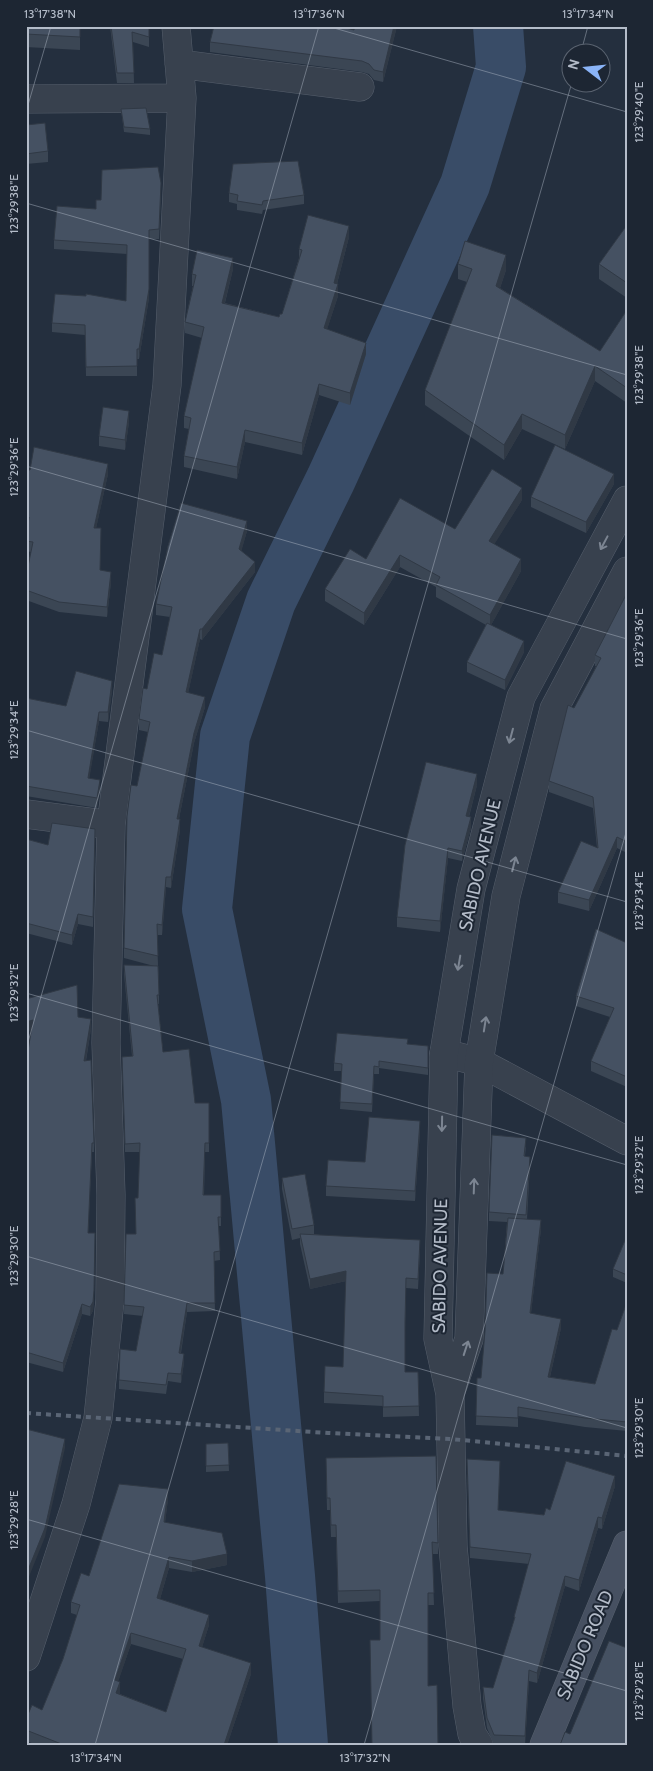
<svg xmlns="http://www.w3.org/2000/svg" width="653" height="1771" font-family="Cabin,sans-serif">
  <style>
    .lines { fill: none; stroke-linecap: round; stroke-linejoin: round }
    .river { stroke: #394c67; stroke-width: 50 }
    .minor-casing { stroke: #565f6c; stroke-width: 29 }
    .tertiary-casing { stroke: #565f6c; stroke-width: 29 }
    .secondary-casing { stroke: #565f6c; stroke-width: 29 }
    .minor { stroke: #38414e; stroke-width: 28 }
    .tertiary { stroke: #38414e; stroke-width: 28 }
    .secondary { stroke: #465061; stroke-width: 28 }
    .rail { stroke: #5a6575; stroke-width: 4; stroke-dasharray: 5 5; stroke-linecap: butt }
    .wall { fill: #3b4654; fill-rule: evenodd }
    .shaded-wall { fill: #303945 }
    .building { fill: #455162; stroke: #303945; fill-rule: evenodd }
    .oneway { stroke: #7c8592 }
    .ticks { fill: none; stroke: #b4bcc9; stroke-width: 1; stroke-opacity: 0.45 }
    .labels { text-anchor: middle; dominant-baseline: central; stroke-width: 4; stroke-linejoin: round; paint-order: stroke }
    .street-label { font-size: 18px; fill: #b4bcc9; stroke: #1d2633 }
    .neatline { fill: none; stroke: #b4bcc9; stroke-width: 2 }
    .ticks-label { font-size: 12px; text-anchor: middle; fill: #b4bcc9 }
  </style>
  <rect width="100%" height="100%" fill="#242f3e"/>
  <g class="lines">
    <!-- river -->
    <path class="river" d="M 303,1745 L 290,1576 L 246,1100 L 207,909 L 225,736 L 271,601 L 331,479 L 465,185 L 501,67 L 498,26"/>
    <defs>
      <path id="minor" d="M 179,64 L 360,87
        M 26,99 L 182,98
        M 26,814 L 111,825
        M 444,1053 L 479,1062 L 627,1141
        M 26,1657 L 76,1504 L 98,1418 L 110,1300 L 111,1195 L 106,1043 L 111,825 L 167,385 L 182,98 L 176,26"/>
      <path id="tertiary" d="M 450,1394 L 469,1339 L 479,1062 L 506,896 L 554,709 L 627,571
        M 479,1745 L 472,1734 L 467,1706 L 453,1546 L 450,1394 L 438,1339 L 444,1053 L 471,889 L 521,697 L 627,500"/>
      <path id="secondary" d="M 544,1745 L 627,1545"/>
    </defs>
    <!-- minor casing -->
    <use href="#minor" class="minor-casing"/>
    <!-- tertiary casing -->
    <use href="#tertiary" class="tertiary-casing"/>
    <!-- secondary casing -->
    <use href="#secondary" class="secondary-casing"/>
    <!-- minor -->
    <use href="#minor" class="minor"/>
    <!-- tertiary -->
    <use href="#tertiary" class="tertiary"/>
    <!-- secondary -->
    <use href="#secondary" class="secondary"/>
    <!-- rail -->
    <path class="rail" d="M 26,1413 L 328,1433 L 451,1439 L 627,1456"/>
  </g>
  <!-- wall -->
  <path class="wall" d="M 26,26 L 80,26 L 80,50 L 26,47 Z
    M 110,26 L 149,26 L 149,47 L 133,42 L 134,83 L 117,83 Z
    M 355,26 L 397,26 L 383,82 L 374,80 L 369,74 L 362,72 L 210,52 L 210,42 L 354,30 Z
    M 121,109 L 150,129 L 150,135 L 124,132 Z
    M 26,125 L 48,151 L 48,162 L 26,164 Z
    M 161,192 L 159,239 L 149,239 L 149,298 L 139,359 L 137,359 L 137,376 L 86,376 L 85,335 L 52,332 L 52,323 L 126,301 L 127,254 L 54,249 L 54,240 L 96,209 L 101,200 Z
    M 229,193 L 304,195 L 304,204 L 263,210 L 262,214 L 237,210 L 237,204 L 229,202 Z
    M 627,225 L 627,298 L 599,279 L 599,264 Z
    M 349,237 L 337,284 L 338,296 L 327,329 L 366,354 L 350,405 L 319,395 L 302,455 L 245,442 L 237,479 L 184,467 L 184,456 L 189,429 L 184,428 L 184,416 L 202,338 L 185,333 L 185,322 L 193,286 L 192,286 L 192,274 L 233,269 L 225,303 L 279,317 L 282,314 L 299,258 L 299,249 Z
    M 458,264 L 506,270 L 500,288 L 600,351 L 627,310 L 627,403 L 595,381 L 565,449 L 522,429 L 504,460 L 425,405 L 425,390 L 467,282 L 458,279 Z
    M 129,422 L 125,450 L 99,446 L 99,436 Z
    M 26,470 L 108,474 L 96,528 L 100,570 L 111,582 L 107,617 L 59,612 L 26,600 L 26,576 L 31,552 L 26,551 L 28,527 L 26,527 Z
    M 614,484 L 586,533 L 531,507 L 531,497 Z
    M 522,500 L 494,544 L 521,571 L 491,625 L 524,652 L 505,690 L 467,672 L 467,662 L 486,625 L 436,597 L 436,587 L 400,567 L 364,625 L 325,601 L 325,589 L 455,529 Z
    M 247,531 L 241,551 L 255,572 L 202,640 L 200,639 L 188,693 L 205,707 L 194,743 L 179,819 L 180,830 L 171,888 L 166,887 L 162,935 L 157,935 L 159,995 L 159,1004 L 158,1004 L 163,1052 L 195,1103 L 209,1103 L 209,1152 L 205,1152 L 204,1195 L 221,1195 L 221,1226 L 219,1226 L 220,1260 L 214,1261 L 215,1311 L 187,1312 L 181,1353 L 184,1362 L 181,1383 L 168,1381 L 166,1394 L 119,1389 L 119,1380 L 136,1351 L 143,1316 L 124,1314 L 126,1234 L 136,1234 L 138,1198 L 140,1152 L 125,1152 L 122,1066 L 132,1056 L 124,974 L 124,965 L 154,966 L 124,958 L 124,948 L 137,786 L 148,732 L 139,730 L 139,719 L 147,689 L 162,655 L 170,617 L 156,615 L 156,604 Z
    M 627,593 L 627,853 L 617,848 L 589,911 L 558,903 L 558,892 L 597,848 L 593,808 L 549,792 L 549,781 L 596,666 L 595,666 L 595,655 Z
    M 112,690 L 108,722 L 99,721 L 89,778 L 100,789 L 97,808 L 26,796 L 26,698 L 66,706 Z
    M 477,785 L 469,817 L 471,828 L 462,861 L 448,858 L 440,932 L 397,927 L 397,917 Z
    M 95,829 L 93,927 L 78,924 L 72,945 L 26,933 L 26,839 L 48,845 Z
    M 627,943 L 627,1087 L 591,1071 L 591,1061 L 610,1017 L 576,1006 L 576,996 Z
    M 26,999 L 78,1017 L 91,1029 L 86,1061 L 94,1143 L 94,1152 L 92,1152 L 88,1233 L 94,1299 L 93,1311 L 90,1316 L 82,1314 L 63,1372 L 26,1362 L 26,1063 L 32,1030 L 26,1031 Z
    M 408,1044 L 428,1046 L 428,1075 L 379,1068 L 379,1074 L 374,1074 L 372,1112 L 340,1109 L 342,1071 L 334,1071 L 334,1063 Z
    M 420,1131 L 415,1201 L 326,1196 L 326,1186 L 365,1162 Z
    M 526,1146 L 525,1156 L 530,1165 L 527,1219 L 541,1229 L 531,1313 L 561,1328 L 550,1377 L 595,1384 L 617,1330 L 627,1302 L 627,1431 L 585,1427 L 518,1416 L 518,1427 L 476,1425 L 477,1378 L 481,1378 L 503,1274 L 507,1222 L 489,1221 L 489,1212 Z
    M 282,1178 L 314,1225 L 314,1234 L 420,1250 L 418,1289 L 406,1288 L 405,1331 L 405,1372 L 418,1372 L 419,1416 L 383,1417 L 383,1406 L 324,1403 L 324,1392 L 343,1367 L 346,1281 L 310,1289 L 300,1244 L 300,1238 L 292,1240 L 282,1189 Z
    M 627,1238 L 627,1283 L 613,1277 L 613,1269 Z
    M 228,1443 L 229,1471 L 206,1472 L 206,1444 Z
    M 326,1470 L 438,1543 L 438,1554 L 432,1554 L 434,1605 L 428,1605 L 428,1686 L 438,1745 L 380,1640 L 380,1601 L 338,1603 L 336,1537 L 331,1537 L 330,1510 L 327,1510 Z
    M 467,1470 L 500,1471 L 498,1510 L 544,1515 L 550,1510 L 615,1486 L 602,1529 L 598,1528 L 579,1591 L 565,1586 L 537,1683 L 529,1681 L 525,1745 L 494,1745 L 487,1728 L 483,1698 L 483,1687 L 493,1688 L 514,1623 L 514,1617 L 529,1564 L 470,1558 Z
    M 168,1499 L 165,1522 L 227,1565 L 192,1572 L 169,1568 L 160,1599 L 209,1625 L 202,1647 L 251,1674 L 227,1745 L 37,1745 L 26,1741 L 26,1719 L 42,1710 L 63,1659 L 77,1615 L 71,1613 L 71,1602 L 89,1576 ZM 131,1644 L 183,1659 L 166,1712 L 120,1694 L 118,1681 Z"/>
  <!-- shaded-wall -->
  <path class="shaded-wall" d="M 394,26 L 397,26 L 383,82 L 383,72 Z
    M 349,226 L 349,237 L 334,295 L 334,283 Z
    M 149,230 L 149,298 L 139,359 L 139,349 Z
    M 506,255 L 506,270 L 496,300 L 496,286 Z
    M 233,258 L 233,269 L 222,314 L 222,303 Z
    M 338,284 L 338,296 L 324,339 L 324,328 Z
    M 366,343 L 366,354 L 350,405 L 350,393 Z
    M 595,366 L 595,381 L 565,449 L 565,435 Z
    M 319,384 L 319,395 L 302,455 L 302,443 Z
    M 129,411 L 129,422 L 125,450 L 125,440 Z
    M 522,414 L 522,429 L 504,460 L 504,445 Z
    M 245,430 L 245,442 L 237,479 L 237,467 Z
    M 108,464 L 108,474 L 94,538 L 94,528 Z
    M 614,474 L 614,484 L 586,533 L 586,522 Z
    M 522,488 L 522,500 L 489,553 L 489,541 Z
    M 247,521 L 247,531 L 239,560 L 239,549 Z
    M 400,555 L 400,567 L 364,625 L 364,613 Z
    M 521,559 L 521,571 L 490,627 L 490,615 Z
    M 255,562 L 255,572 L 202,640 L 202,629 Z
    M 111,572 L 111,582 L 107,617 L 107,607 Z
    M 200,629 L 200,639 L 186,703 L 186,692 Z
    M 524,641 L 524,652 L 505,690 L 505,680 Z
    M 112,681 L 112,690 L 108,722 L 108,712 Z
    M 205,697 L 205,707 L 194,743 L 177,829 L 177,819 L 194,733 Z
    M 99,712 L 99,721 L 88,787 L 88,778 Z
    M 477,774 L 477,785 L 466,827 L 466,816 Z
    M 100,780 L 100,789 L 97,808 L 97,798 Z
    M 471,817 L 471,828 L 462,861 L 462,851 Z
    M 180,819 L 180,830 L 171,888 L 171,877 Z
    M 617,837 L 617,848 L 589,911 L 589,900 Z
    M 448,848 L 448,858 L 440,932 L 440,921 Z
    M 166,877 L 166,887 L 162,935 L 162,925 Z
    M 78,914 L 78,924 L 72,945 L 72,935 Z
    M 91,1019 L 91,1029 L 84,1071 L 84,1061 Z
    M 33,1020 L 33,1030 L 26,1031 L 26,1022 Z
    M 420,1121 L 420,1131 L 415,1201 L 415,1191 Z
    M 541,1220 L 541,1229 L 530,1321 L 530,1313 Z
    M 95,1233 L 94,1299 L 93,1311 L 90,1316 Z
    M 346,1271 L 346,1281 L 310,1289 L 310,1279 Z
    M 187,1303 L 187,1312 L 179,1362 L 179,1353 Z
    M 82,1304 L 82,1314 L 63,1372 L 63,1363 Z
    M 561,1319 L 561,1328 L 548,1385 L 548,1377 Z
    M 184,1354 L 184,1362 L 181,1383 L 181,1374 Z
    M 65,1439 L 65,1448 L 45,1537 L 26,1584 L 26,1575 Z
    M 615,1476 L 615,1486 L 602,1529 L 602,1518 Z
    M 168,1489 L 168,1499 L 164,1532 L 164,1522 Z
    M 598,1517 L 598,1528 L 579,1591 L 579,1580 Z
    M 227,1554 L 227,1565 L 192,1572 L 192,1561 Z
    M 169,1557 L 169,1568 L 157,1609 L 157,1598 Z
    M 565,1576 L 565,1586 L 537,1683 L 537,1673 Z
    M 209,1615 L 209,1625 L 199,1657 L 199,1646 Z
    M 131,1633 L 131,1644 L 115,1691 L 115,1680 Z
    M 251,1663 L 251,1674 L 227,1745 L 224,1745 Z
    M 529,1670 L 529,1681 L 525,1745 L 525,1736 Z
    M 120,1682 L 120,1693 L 116,1703 L 116,1693 Z"/>
  <!-- building -->
  <path class="building" d="M 26,26 L 80,26 L 80,37 L 26,34 Z
    M 111,26 L 149,26 L 149,37 L 132,32 L 134,73 L 117,73 Z
    M 214,26 L 338,26 L 354,30 L 355,26 L 394,26 L 383,72 L 374,70 L 369,64 L 362,61 L 210,42 Z
    M 146,108 L 150,129 L 124,127 L 121,109 Z
    M 45,123 L 48,151 L 26,154 L 26,125 Z
    M 298,161 L 304,195 L 263,201 L 262,205 L 237,201 L 238,195 L 229,193 L 233,164 Z
    M 158,167 L 161,183 L 159,229 L 149,230 L 149,289 L 139,349 L 137,349 L 137,366 L 86,367 L 85,325 L 52,323 L 55,294 L 86,296 L 86,294 L 126,301 L 127,245 L 54,240 L 57,206 L 96,209 L 96,200 L 101,200 L 102,170 Z
    M 308,215 L 349,226 L 334,283 L 338,284 L 324,328 L 366,343 L 350,393 L 319,384 L 302,443 L 245,430 L 237,467 L 184,456 L 191,418 L 184,416 L 204,327 L 185,322 L 196,275 L 192,274 L 197,250 L 233,258 L 222,303 L 279,317 L 280,314 L 282,314 L 302,250 L 299,249 Z
    M 627,225 L 627,283 L 599,264 Z
    M 465,241 L 506,255 L 496,286 L 600,351 L 627,310 L 627,388 L 595,366 L 565,435 L 522,414 L 504,445 L 425,390 L 472,269 L 458,264 Z
    M 103,407 L 129,411 L 125,440 L 99,436 Z
    M 555,445 L 614,474 L 586,522 L 531,497 Z
    M 34,447 L 108,464 L 94,528 L 101,528 L 100,570 L 111,572 L 107,607 L 59,602 L 26,590 L 26,576 L 33,542 L 26,541 L 29,517 L 26,517 L 26,470 L 30,470 Z
    M 492,469 L 522,488 L 489,541 L 521,559 L 490,615 L 436,585 L 440,577 L 400,555 L 364,613 L 325,589 L 350,549 L 366,559 L 400,498 L 455,529 Z
    M 181,503 L 247,521 L 239,549 L 255,562 L 202,629 L 200,629 L 186,692 L 205,697 L 194,733 L 177,819 L 180,819 L 171,877 L 166,877 L 162,925 L 157,924 L 158,956 L 124,948 L 127,816 L 131,785 L 137,786 L 150,722 L 139,719 L 143,688 L 147,689 L 154,653 L 162,655 L 172,607 L 156,604 L 168,546 Z
    M 627,593 L 627,842 L 617,837 L 589,900 L 558,892 L 581,841 L 598,848 L 593,797 L 549,781 L 568,705 L 574,708 L 601,658 L 595,655 Z
    M 487,623 L 524,641 L 505,680 L 467,662 Z
    M 76,671 L 112,681 L 108,712 L 99,712 L 88,778 L 100,780 L 97,798 L 26,786 L 26,698 L 66,706 Z
    M 426,762 L 477,774 L 466,816 L 471,817 L 462,851 L 448,848 L 440,921 L 397,917 L 405,845 Z
    M 52,823 L 95,829 L 93,917 L 78,914 L 72,935 L 26,923 L 26,839 L 48,845 Z
    M 596,929 L 627,943 L 627,1077 L 591,1061 L 614,1008 L 576,996 Z
    M 124,965 L 158,966 L 159,995 L 157,995 L 163,1052 L 189,1049 L 195,1103 L 209,1103 L 209,1143 L 205,1143 L 203,1195 L 221,1195 L 221,1217 L 218,1217 L 220,1251 L 214,1252 L 215,1303 L 187,1303 L 179,1353 L 184,1354 L 181,1374 L 168,1373 L 166,1385 L 119,1380 L 120,1349 L 136,1351 L 144,1307 L 124,1305 L 126,1234 L 136,1234 L 135,1198 L 138,1198 L 140,1143 L 125,1144 L 122,1057 L 133,1056 Z
    M 77,985 L 78,1017 L 91,1019 L 84,1061 L 91,1060 L 94,1143 L 92,1143 L 88,1233 L 95,1233 L 94,1290 L 93,1302 L 90,1307 L 82,1304 L 63,1363 L 26,1352 L 26,1063 L 33,1020 L 26,1022 L 26,999 Z
    M 337,1033 L 408,1039 L 407,1044 L 428,1046 L 428,1068 L 379,1061 L 379,1067 L 374,1066 L 372,1104 L 340,1102 L 342,1064 L 334,1063 Z
    M 369,1117 L 420,1121 L 415,1191 L 326,1186 L 328,1160 L 365,1162 Z
    M 492,1135 L 526,1138 L 524,1156 L 530,1157 L 526,1215 L 489,1212 Z
    M 305,1174 L 314,1225 L 292,1229 L 282,1178 Z
    M 508,1218 L 541,1220 L 530,1313 L 561,1319 L 548,1377 L 595,1384 L 612,1329 L 617,1330 L 627,1302 L 627,1422 L 585,1418 L 518,1407 L 518,1418 L 476,1416 L 477,1378 L 481,1378 L 485,1331 L 487,1273 L 503,1274 Z
    M 300,1234 L 420,1240 L 418,1279 L 406,1278 L 405,1322 L 405,1372 L 418,1372 L 419,1406 L 383,1407 L 383,1396 L 324,1392 L 325,1366 L 343,1367 L 346,1271 L 310,1279 Z
    M 626,1238 L 627,1238 L 627,1275 L 613,1269 Z
    M 26,1429 L 65,1439 L 45,1528 L 26,1575 Z
    M 228,1443 L 229,1465 L 206,1466 L 206,1444 Z
    M 436,1456 L 438,1543 L 432,1542 L 434,1593 L 428,1593 L 428,1686 L 437,1685 L 438,1745 L 372,1745 L 370,1640 L 380,1640 L 380,1590 L 338,1591 L 336,1525 L 331,1525 L 330,1498 L 327,1498 L 326,1458 Z
    M 467,1459 L 500,1461 L 498,1510 L 544,1515 L 546,1508 L 550,1510 L 566,1461 L 615,1476 L 602,1518 L 598,1517 L 579,1580 L 565,1576 L 537,1673 L 529,1670 L 525,1736 L 494,1735 L 487,1718 L 483,1687 L 493,1688 L 515,1617 L 514,1617 L 531,1554 L 470,1547 Z
    M 119,1484 L 168,1489 L 164,1522 L 222,1533 L 227,1554 L 192,1561 L 169,1557 L 157,1598 L 209,1615 L 199,1646 L 251,1663 L 224,1745 L 64,1745 L 26,1730 L 26,1719 L 32,1705 L 42,1710 L 63,1659 L 80,1605 L 71,1602 L 81,1573 L 89,1576 ZM 131,1633 L 186,1649 L 166,1712 L 116,1693 L 120,1682 L 115,1680 Z
    M 609,1641 L 627,1648 L 627,1745 L 560,1745 L 565,1732 L 570,1734 Z"/>
  <!-- one-way arrows -->
  <defs><path id="oneway-shaft" d="M-6 0H5M1.5-3L5.5 0L1.5 3" fill="none" stroke-width="1.6" stroke-linecap="round" stroke-linejoin="round" transform="scale(1.25)"/></defs>
  <g class="oneway">
    <use href="#oneway-shaft" transform="translate(604 543) rotate(118)"/>
    <use href="#oneway-shaft" transform="translate(511 736) rotate(105)"/>
    <use href="#oneway-shaft" transform="translate(514 864) rotate(-76)"/>
    <use href="#oneway-shaft" transform="translate(459 963) rotate(100)"/>
    <use href="#oneway-shaft" transform="translate(485 1024) rotate(-81)"/>
    <use href="#oneway-shaft" transform="translate(442 1124) rotate(91)"/>
    <use href="#oneway-shaft" transform="translate(474 1186) rotate(-88)"/>
    <use href="#oneway-shaft" transform="translate(466 1348) rotate(-72)"/>
  </g>
  <!-- ticks -->
  <path class="ticks" d="M 327,26 L 627,112M 581,52 L 588,26M 26,112 L 51,26M 26,203 L 627,375M 26,466 L 627,639M 26,730 L 627,902M 26,993 L 627,1165M 26,1049 L 319,26M 26,1256 L 627,1428M 26,1519 L 627,1691M 95,1745 L 572,82M 364,1745 L 627,829"/>
  <g class="labels">
    <!-- street labels -->
    <g class="street-label">
      <text transform="translate(480 865) rotate(-77)">SABIDO AVENUE</text>
      <text transform="translate(440 1266) rotate(-89)">SABIDO AVENUE</text>
      <text transform="translate(585 1645) rotate(-67)">SABIDO ROAD</text>
    </g>
  </g>
  <!-- border -->
  <rect width="653" height="1771" fill="none" stroke="#1d2633" stroke-width="55"/>
  <!-- north arrow -->
  <g transform="translate(586 68) rotate(286)"><circle r="24" fill="#1d2633" stroke="#59626f"/>
  <path d="M0-4L9 19L0 12L-9 19Z" fill="#8ab4f8"/>
  <text y="-8" font-size="14" font-weight="bold" text-anchor="middle" fill="#b4bcc9">N</text>
  </g>
  <rect x="28" y="28" width="598" height="1716" class="neatline"/>
  <g class="ticks-label">
    <text x="50" y="18">13°17'38"N</text>
    <text x="319" y="18">13°17'36"N</text>
    <text x="588" y="18">13°17'34"N</text>
    <text transform="translate(639 112) rotate(-90)" y="4">123°29'40"E</text>
    <text transform="translate(14 204) rotate(-90)" y="4">123°29'38"E</text>
    <text transform="translate(639 375) rotate(-90)" y="4">123°29'38"E</text>
    <text transform="translate(14 467) rotate(-90)" y="4">123°29'36"E</text>
    <text transform="translate(639 638) rotate(-90)" y="4">123°29'36"E</text>
    <text transform="translate(14 730) rotate(-90)" y="4">123°29'34"E</text>
    <text transform="translate(639 901) rotate(-90)" y="4">123°29'34"E</text>
    <text transform="translate(14 993) rotate(-90)" y="4">123°29'32"E</text>
    <text transform="translate(639 1165) rotate(-90)" y="4">123°29'32"E</text>
    <text transform="translate(14 1256) rotate(-90)" y="4">123°29'30"E</text>
    <text transform="translate(639 1428) rotate(-90)" y="4">123°29'30"E</text>
    <text transform="translate(14 1520) rotate(-90)" y="4">123°29'28"E</text>
    <text transform="translate(639 1691) rotate(-90)" y="4">123°29'28"E</text>
    <text x="96" y="1762">13°17'34"N</text>
    <text x="365" y="1762">13°17'32"N</text>
  </g>
</svg>
